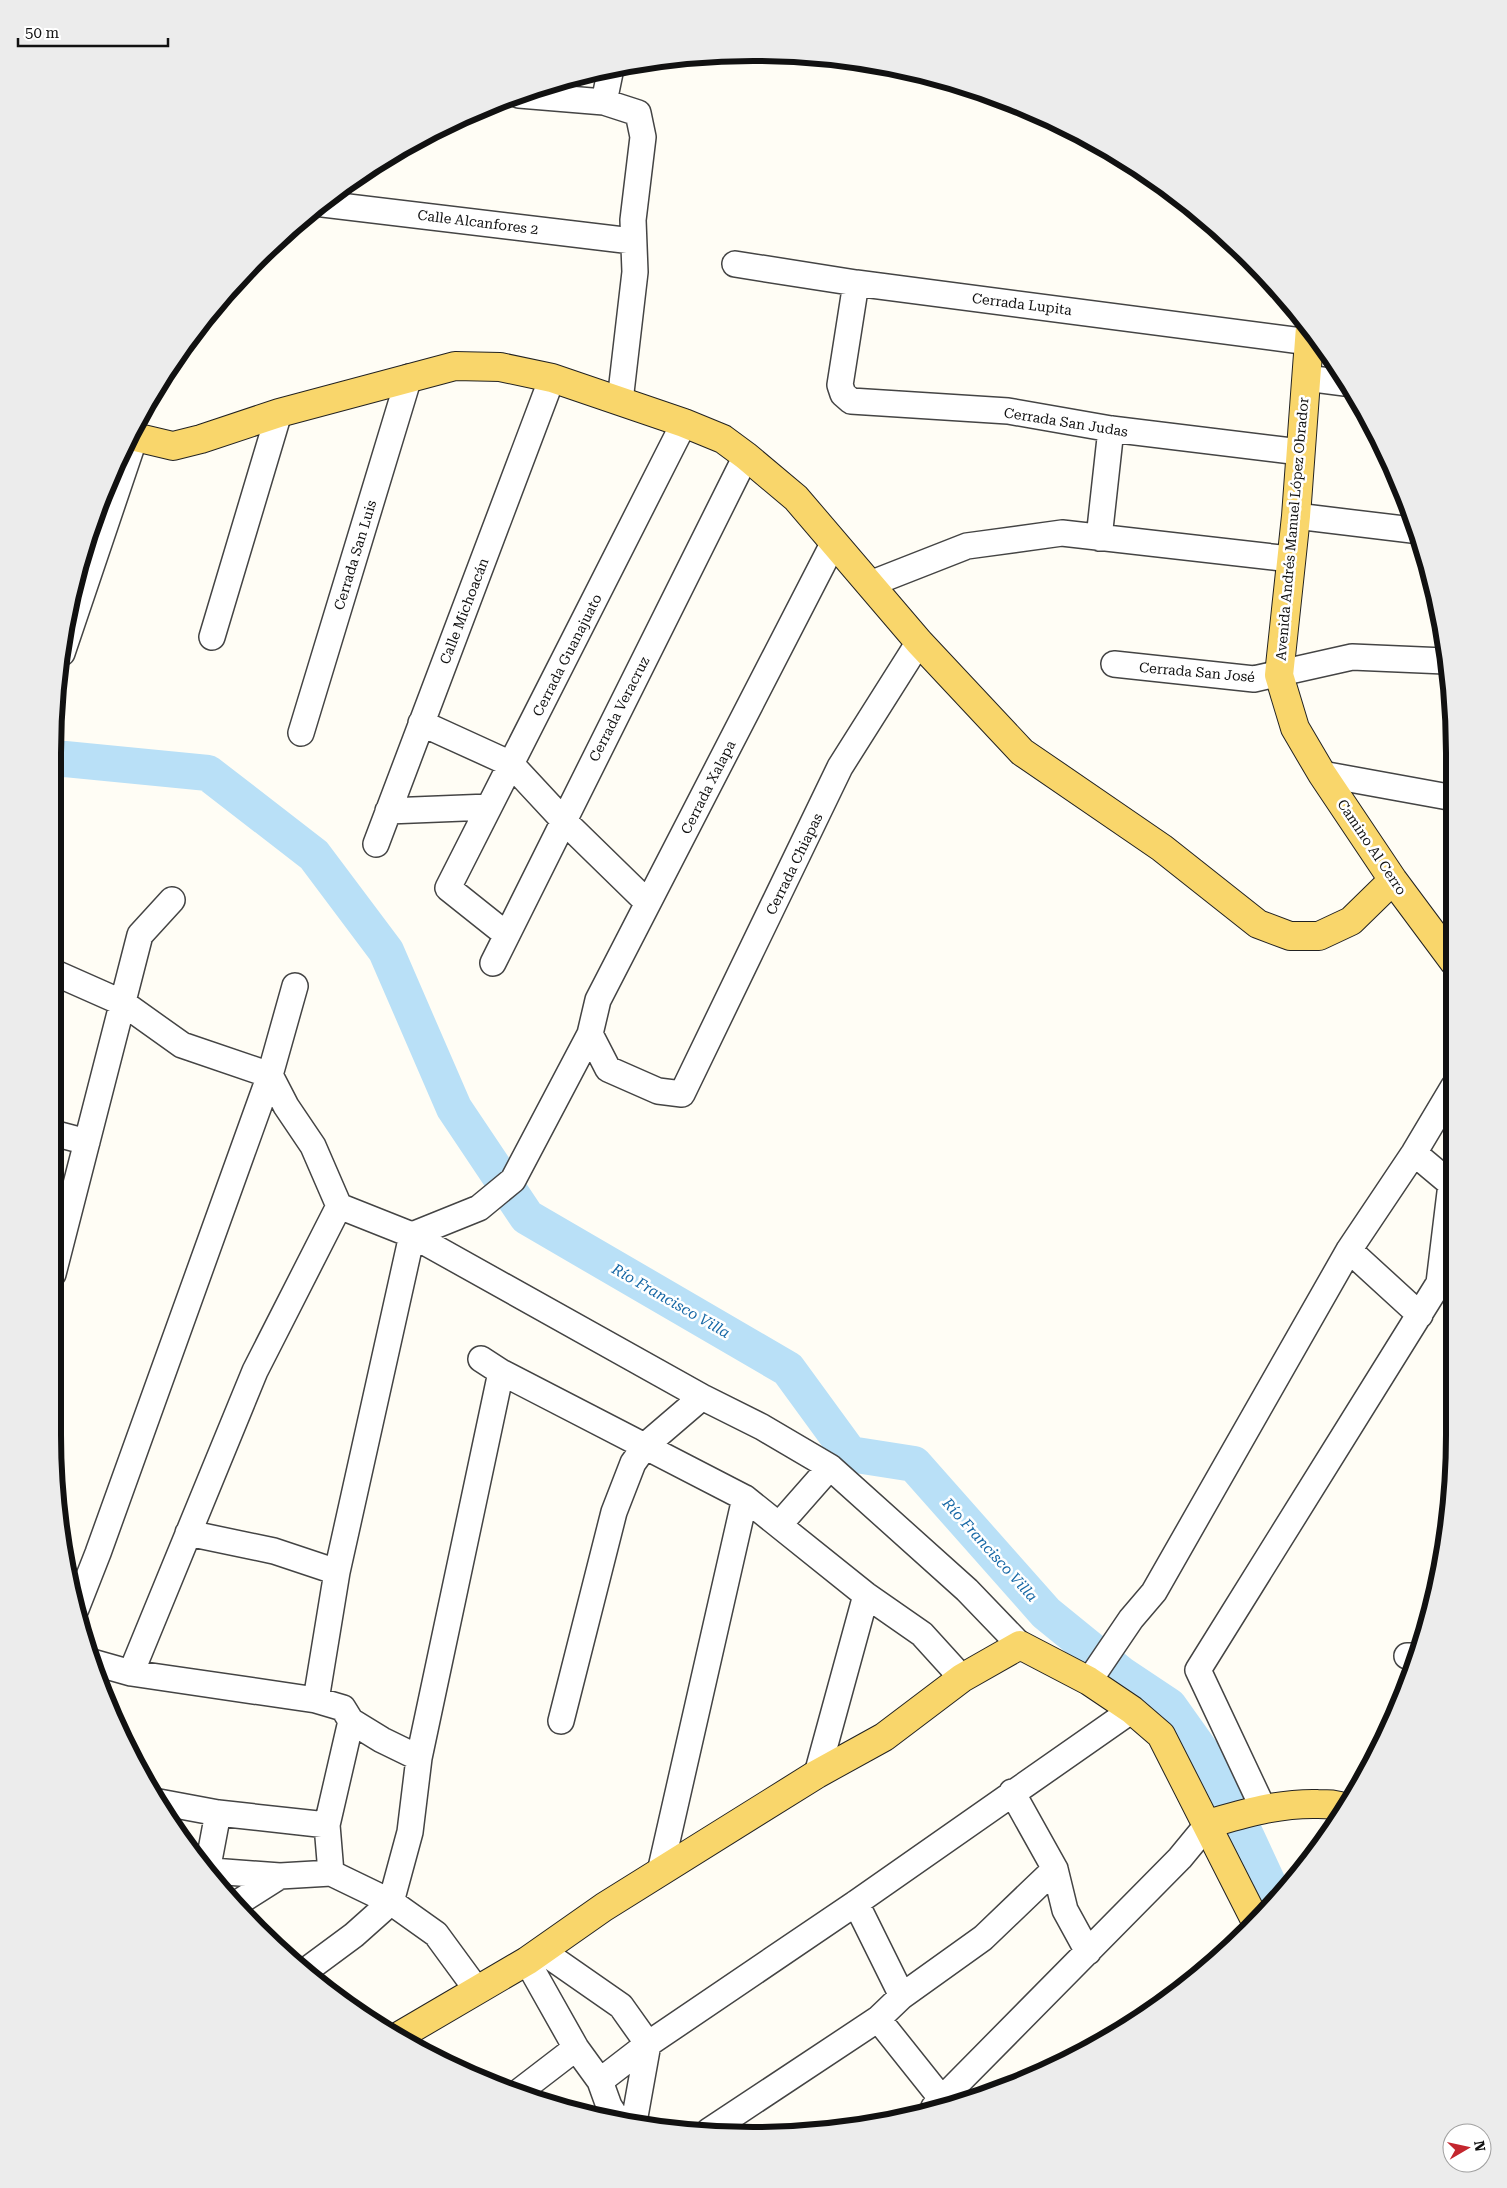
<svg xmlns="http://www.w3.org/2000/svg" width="1507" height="2188" font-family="'Roboto Serif',serif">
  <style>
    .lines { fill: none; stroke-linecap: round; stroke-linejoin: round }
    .river { stroke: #b9e0f7; stroke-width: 36 }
    .minor-casing { stroke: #444; stroke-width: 28 }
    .major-casing { stroke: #222; stroke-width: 30 }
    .minor { stroke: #fff; stroke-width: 25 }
    .major { stroke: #f9d66b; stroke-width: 28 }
    .labels { text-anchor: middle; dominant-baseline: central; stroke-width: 5; stroke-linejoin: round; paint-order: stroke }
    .street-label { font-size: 14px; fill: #111; stroke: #fff }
    .water-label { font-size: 15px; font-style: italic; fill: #1768a6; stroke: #fff }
    .rim { fill: none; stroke: #111; stroke-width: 6 }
  </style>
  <rect width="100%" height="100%" fill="#fffdf5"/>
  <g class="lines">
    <!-- river -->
    <path class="river" d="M 53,760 L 65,759 L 208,773 L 314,855 L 386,951 L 454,1108 L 527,1217 L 788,1369 L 850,1454 L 914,1464 L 1046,1613 L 1121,1674 L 1169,1706 L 1218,1775 L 1275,1898"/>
    <defs>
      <path id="minor" d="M 519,95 L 604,102 L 638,113 L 643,137 L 633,220 L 635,272 L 620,401
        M 604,102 L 611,68
        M 323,204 L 632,241
        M 735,264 L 856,283 L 1309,342
        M 856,283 L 840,385 L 843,394 L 851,401 L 1008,411 L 1111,429 L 1300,452
        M 1306,378 L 1345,383
        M 1296,516 L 1412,530
        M 1099,538 L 1111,429
        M 870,584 L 967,546 L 1062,533 L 1290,559
        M 212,637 L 279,413
        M 62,653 L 135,437
        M 1114,664 L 1254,679 L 1352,657 L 1445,661
        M 421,723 L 511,764 L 564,821 L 648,903
        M 301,733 L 409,377
        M 1322,774 L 1454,798
        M 388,811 L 489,807
        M 376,844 L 552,378
        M 507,935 L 448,888 L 684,423
        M 493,963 L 746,456
        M 53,972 L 123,1003 L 182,1045 L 270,1075 L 286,1106 L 313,1146 L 339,1206 L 412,1235 L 702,1397 L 762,1427 L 830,1467 L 967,1590 L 1020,1645
        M 590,1034 L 608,1069 L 658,1091 L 682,1094 L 840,767 L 919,642
        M 53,1133 L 87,1142
        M 1349,1250 L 1420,1315
        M 53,1274 L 140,935 L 172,900
        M 481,1359 L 501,1372 L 745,1498 L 866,1595 L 922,1634 L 962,1678
        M 779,1525 L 830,1467
        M 188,1533 L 274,1551 L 337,1572
        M 76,1609 L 98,1553 L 270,1075 L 295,986
        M 1407,1656 L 1415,1656
        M 92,1662 L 131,1673 L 316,1700 L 343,1708 L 351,1721 L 382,1740 L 419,1758
        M 131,1673 L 255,1371 L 339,1206
        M 1089,1681 L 1131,1619 L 1154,1592 L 1349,1250 L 1414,1153 L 1454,1086
        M 316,1700 L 337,1572 L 412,1235 L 479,1208 L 513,1180 L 590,1034 L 598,1000 L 834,542
        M 561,1721 L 614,1512 L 633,1463 L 646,1445 L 702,1397
        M 817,1774 L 866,1595
        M 1012,1792 L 1055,1869 L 1065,1910 L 1088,1952
        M 159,1802 L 218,1813 L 327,1825
        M 1263,1808 L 1198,1670 L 1439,1283 L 1451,1184 L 1414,1153
        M 208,1866 L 218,1813
        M 212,1871 L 280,1876 L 331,1873 L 391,1902 L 436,1934 L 477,1990
        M 660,1872 L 745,1498
        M 331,1873 L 327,1825 L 351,1721
        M 239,1902 L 280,1876
        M 856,1903 L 902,1996
        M 542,1951 L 621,2006 L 648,2044 L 634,2122
        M 527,1961 L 576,2048 L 600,2081 L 609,2106 L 616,2117
        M 304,1972 L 354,1935 L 391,1902 L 410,1832 L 419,1758 L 501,1372
        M 878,2019 L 945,2103
        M 600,2081 L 648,2044 L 856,1903 L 1132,1710
        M 520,2091 L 576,2048
        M 934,2107 L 1180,1858 L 1208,1824
        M 709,2131 L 878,2019 L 902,1996 L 983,1938 L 1055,1869"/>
      <path id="major" d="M 1310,327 L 1296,516 L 1279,675 L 1295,728 L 1322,774 L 1393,880 L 1454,962
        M 130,434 L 135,437 L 173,446 L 201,439 L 279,413 L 455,366 L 500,367 L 552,378 L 684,423 L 723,439 L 746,456 L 796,498 L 919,642 L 1022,752 L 1162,848 L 1258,924 L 1290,936 L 1319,936 L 1351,921 L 1393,880
        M 1208,1824 C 1245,1813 1280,1803 1318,1804 C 1328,1804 1336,1804 1345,1808
        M 399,2036 L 527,1961 L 604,1907 L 817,1774 L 884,1737 L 962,1678 L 1020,1645 L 1089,1681 L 1132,1710 L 1161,1735 L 1256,1922"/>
    </defs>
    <!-- minor casing -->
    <use href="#minor" class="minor-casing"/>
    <!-- major casing -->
    <use href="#major" class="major-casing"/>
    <!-- minor -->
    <use href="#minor" class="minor"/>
    <!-- major -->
    <use href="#major" class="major"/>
  </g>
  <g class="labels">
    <!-- street labels -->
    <g class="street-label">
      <text transform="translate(478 222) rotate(7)">Calle Alcanfores 2</text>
      <text transform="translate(1022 304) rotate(7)">Cerrada Lupita</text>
      <text transform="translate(1066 422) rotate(9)">Cerrada San Judas</text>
      <text transform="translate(1292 529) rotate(-85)">Avenida Andrés Manuel López Obrador</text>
      <text transform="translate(355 555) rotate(-73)">Cerrada San Luis</text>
      <text transform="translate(464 611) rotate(-69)">Calle Michoacán</text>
      <text transform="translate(567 655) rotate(-63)">Cerrada Guanajuato</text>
      <text transform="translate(1197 672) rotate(5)">Cerrada San José</text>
      <text transform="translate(619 709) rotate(-63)">Cerrada Veracruz</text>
      <text transform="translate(708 787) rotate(-63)">Cerrada Xalapa</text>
      <text transform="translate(1372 847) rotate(56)">Camino Al Cerro</text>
      <text transform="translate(794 864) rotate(-64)">Cerrada Chiapas</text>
    </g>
    <!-- water labels -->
    <g class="water-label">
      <text transform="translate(671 1301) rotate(30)">Río Francisco Villa</text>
      <text transform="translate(990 1550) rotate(48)">Río Francisco Villa</text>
    </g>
  </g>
  <!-- crop -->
  <path d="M0 0H1507V2188H0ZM753 61H754A692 692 0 0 1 1446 753V1435A692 692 0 0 1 754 2127H753A692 692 0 0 1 61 1435V753A692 692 0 0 1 753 61Z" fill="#ececec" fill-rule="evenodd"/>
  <path class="rim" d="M753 61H754A692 692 0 0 1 1446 753V1435A692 692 0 0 1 754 2127H753A692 692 0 0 1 61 1435V753A692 692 0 0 1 753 61Z"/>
  <!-- north arrow -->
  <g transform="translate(1467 2148) rotate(81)"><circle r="24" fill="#ffffff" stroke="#a0a0a0"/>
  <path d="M0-4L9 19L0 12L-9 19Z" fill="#c4262e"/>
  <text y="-8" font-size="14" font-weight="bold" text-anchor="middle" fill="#111111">N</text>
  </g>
  <!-- scale -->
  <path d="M18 38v8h150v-8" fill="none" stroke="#111111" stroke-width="2.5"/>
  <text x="25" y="38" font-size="15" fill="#111111" stroke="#ffffff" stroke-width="4" paint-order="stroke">50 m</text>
</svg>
